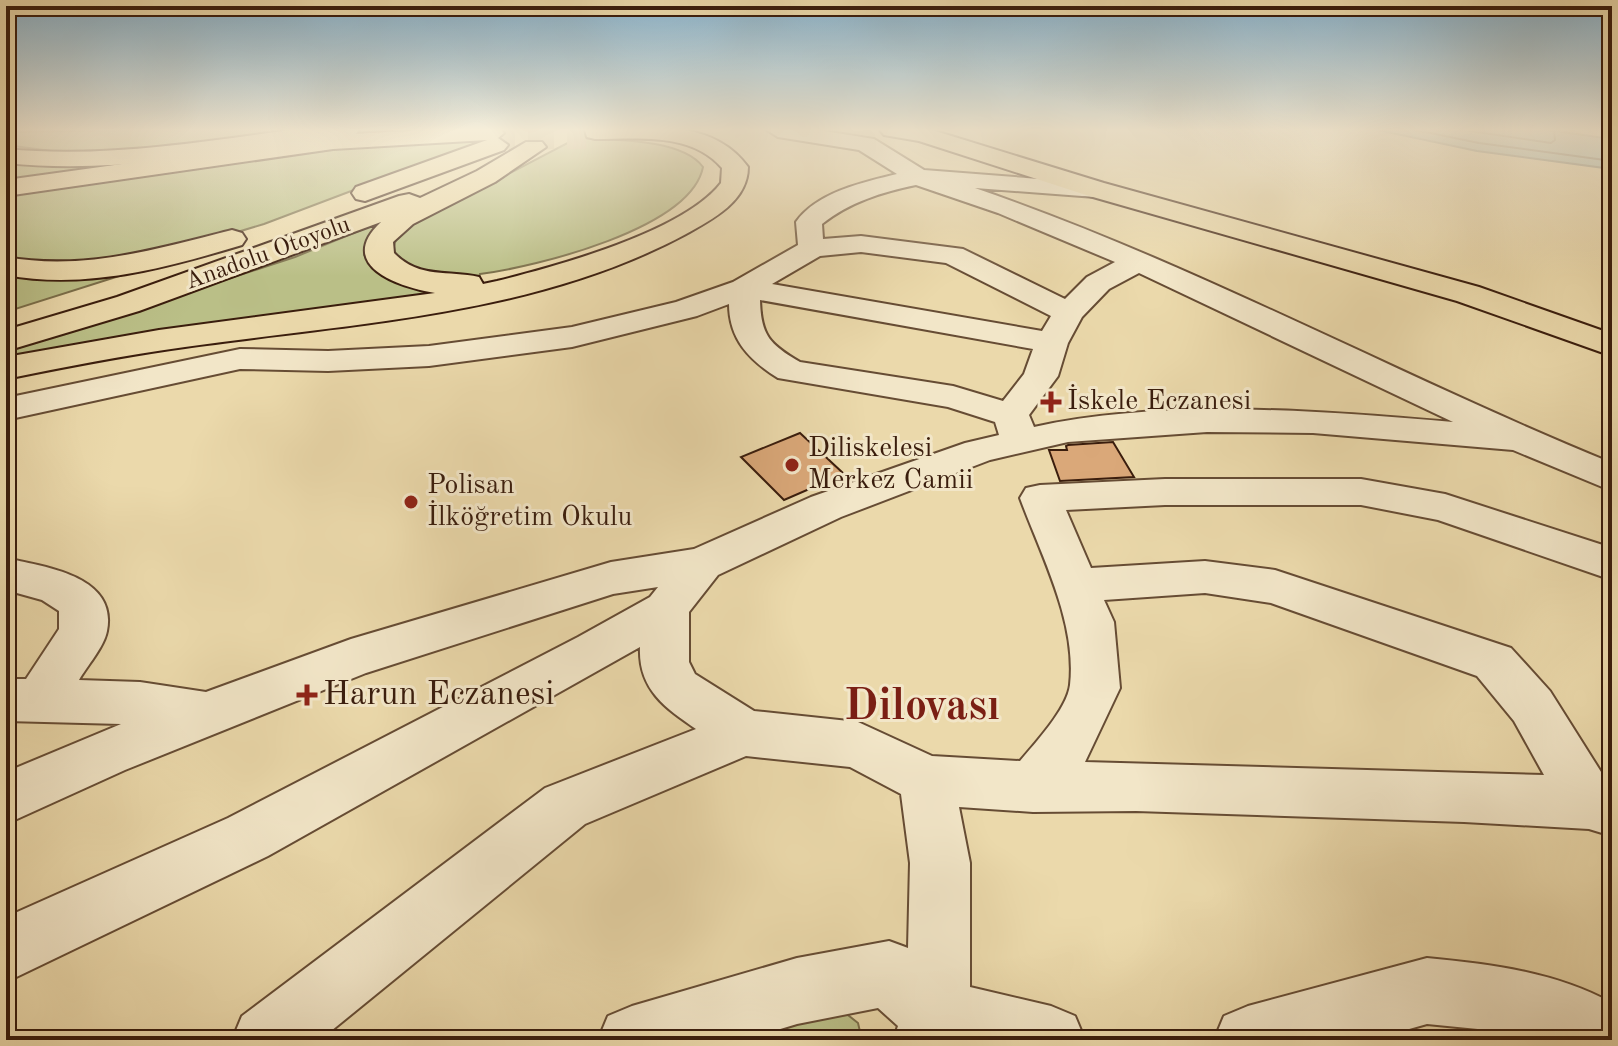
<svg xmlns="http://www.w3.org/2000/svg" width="1618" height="1046" font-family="'Old Standard TT',serif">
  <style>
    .green { fill: #babf87; stroke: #7a6e4a; stroke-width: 2 }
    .water { fill: #9bb9b2; stroke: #747b70; stroke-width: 2 }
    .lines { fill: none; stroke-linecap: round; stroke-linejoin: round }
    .shore { stroke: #6a6b60; stroke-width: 2 }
    .building { fill: #daa879; stroke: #3a1d0d; stroke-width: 2 }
    .highway-tunnel { stroke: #c8b38b; stroke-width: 26; stroke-dasharray: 26 13; stroke-linecap: butt }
    .minor-casing { stroke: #664c34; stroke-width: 4 }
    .major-casing { stroke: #3a1d0d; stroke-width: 4 }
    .highway-casing { stroke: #3a1d0d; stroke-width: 4 }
    .minor { fill: #f2e6c8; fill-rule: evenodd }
    .major { fill: #ebd9ab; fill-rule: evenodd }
    .highway { fill: #ebd9ab; fill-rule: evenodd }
    .poi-dot { fill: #8f2418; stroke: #f2e6c8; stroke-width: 3 }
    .labels { text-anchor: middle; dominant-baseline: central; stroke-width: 6; stroke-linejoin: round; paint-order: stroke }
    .far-street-label { font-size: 24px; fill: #3a1d0d; stroke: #f2e6c8 }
    .poi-label { font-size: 28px; fill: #3a1d0d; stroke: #f2e6c8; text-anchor: start }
    .near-poi-label { font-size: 34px; fill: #3a1d0d; stroke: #f2e6c8; text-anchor: start }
    .near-district-label { font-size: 44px; font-weight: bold; fill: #7a1f14; stroke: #f2e6c8 }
  </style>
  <rect width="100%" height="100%" fill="#ebd9ab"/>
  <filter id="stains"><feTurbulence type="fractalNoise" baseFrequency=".0025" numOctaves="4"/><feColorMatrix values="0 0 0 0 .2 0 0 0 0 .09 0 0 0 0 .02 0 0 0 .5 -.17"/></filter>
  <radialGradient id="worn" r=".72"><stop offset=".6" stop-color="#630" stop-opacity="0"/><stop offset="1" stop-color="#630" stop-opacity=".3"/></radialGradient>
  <!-- green -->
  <path class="green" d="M 130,130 L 302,130 L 128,152 L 67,153 L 6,145 L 6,132 Z
    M 577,138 C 611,140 682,138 703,167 C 691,229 535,267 480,274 L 479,278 C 444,275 416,281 393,250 L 398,232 Z
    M 486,140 L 264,224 L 221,237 L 102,263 L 17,262 L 6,257 L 6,195 L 343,147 Z
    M 6,161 L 146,163 L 6,185 Z
    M 383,221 L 368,237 L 364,255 C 386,288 421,290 457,292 L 6,360 L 6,352 L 295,257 Z
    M 138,270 L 6,312 L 6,273 Z
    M 834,1004 L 858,1023 L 862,1040 L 743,1040 Z"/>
  <!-- water -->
  <path class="water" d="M 1378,130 L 1548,130 L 1612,139 L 1612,169 L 1477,151 Z"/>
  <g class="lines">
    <!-- shore -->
    <path class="shore" d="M 1416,130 L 1479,143 L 1612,161
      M 1463,130 L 1551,143 L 1555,140 L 1554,130"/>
  </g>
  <!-- building -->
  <path class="building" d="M 800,433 L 844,474 L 784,500 L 741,457 Z
    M 1113,442 L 1134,477 L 1060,481 L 1049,450 L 1067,450 L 1066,446 L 1068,445 Z"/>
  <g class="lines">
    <!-- highway-tunnel -->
    <path class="highway-tunnel" d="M 489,137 L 586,136"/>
    <defs>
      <path id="minor" d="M 767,130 L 818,130 L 874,139 L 924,170 L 1104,184 L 1108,189 L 1104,194 L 1095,197 L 975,188 C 1194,263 1398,376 1612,463 L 1612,491 L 1513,450 L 1313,433 L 1207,432 L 1068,442 L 990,460 L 841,517 L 718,575 L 689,612 L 689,662 L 695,674 L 754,711 L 858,722 L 932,756 L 1020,761 C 1035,743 1067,709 1070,685 C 1077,622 1041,555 1020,498 L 1026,488 L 1040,485 L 1165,479 L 1361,479 L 1445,494 L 1612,548 L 1612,580 L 1438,520 L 1361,505 L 1165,505 L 1066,510 L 1091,568 L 1205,561 L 1275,570 L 1511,648 L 1550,691 L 1608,783 L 1612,784 L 1612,836 L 1589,829 L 1464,822 L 1136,811 L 1033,812 L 959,807 L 970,863 L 970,987 L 1051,1006 L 1075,1016 L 1085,1040 L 897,1040 L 895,1035 L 898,1026 L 878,1008 L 797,1024 L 744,1040 L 598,1040 L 608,1016 L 632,1006 L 797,958 L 889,941 L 908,948 L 910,863 L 901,794 L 850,767 L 746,756 L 585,824 L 320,1040 L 232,1040 L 242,1016 L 545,788 L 696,729 C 665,708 638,689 640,647 L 268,856 L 6,982 L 6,917 L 228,818 L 578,637 L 650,597 L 658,587 L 613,594 L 366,673 L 125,770 L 6,824 L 6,772 L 121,724 L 6,721 L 6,679 L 26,679 L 59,629 L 59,611 L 42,600 L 6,590 L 6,558 C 44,567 118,575 107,631 C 104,647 87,666 79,680 L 140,682 L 206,692 L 351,639 L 611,562 L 694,549 L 811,497 L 965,443 L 999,435 L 995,422 L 948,407 L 778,378 C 749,360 729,339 729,304 L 697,316 L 572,347 L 429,366 L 328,371 L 240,369 L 6,420 L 6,398 L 240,349 L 328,351 L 429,346 L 572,327 L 676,302 L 733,282 L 798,245 L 796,222 C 817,192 864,182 897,174 L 859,150 L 778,137 ZM 916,185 L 998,213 L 1115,262 L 1087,277 L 1065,299 L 963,249 L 861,236 L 823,239 L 822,224 C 850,202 882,192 916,185 ZM 861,252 L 946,263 L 1051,316 L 1042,331 L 772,284 L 820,256 ZM 1139,273 L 1453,422 C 1318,411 1167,398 1034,427 L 1029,415 L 1058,376 L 1068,343 L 1082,317 L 1109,289 ZM 760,300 L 1033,349 L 1024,374 L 1003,401 L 953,386 L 800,362 C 769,344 761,335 760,300 ZM 1205,593 L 1271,603 L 1477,676 L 1514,721 L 1544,775 L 1085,762 L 1120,688 L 1114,622 L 1104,600 Z
        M 1427,958 C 1491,964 1555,972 1612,1003 L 1612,1040 L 1530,1040 L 1498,1031 L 1427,1024 L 1370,1040 L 1214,1040 L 1224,1016 L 1248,1006 Z"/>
      <path id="major" d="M 290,130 L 359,130 L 355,135 L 347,137 C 233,150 121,175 6,163 L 6,149 C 102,158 195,143 290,130 Z
        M 880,130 L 932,130 L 1104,183 L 1479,287 L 1612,334 L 1612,356 L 1457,301 L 1086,195 L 919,141 L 884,135 Z"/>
      <path id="highway" d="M 426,130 L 501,130 L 504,133 L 498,138 L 508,145 L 504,150 L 365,201 L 356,199 L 352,193 L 356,187 L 487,140 L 333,149 L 6,196 L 6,180 L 333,135 Z
        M 585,130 L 685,130 C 711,135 732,145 748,167 C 748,201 713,219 686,234 C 534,316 352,323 185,347 C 125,355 65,367 6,379 L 6,357 L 159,330 L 435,293 C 398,287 335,265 381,222 L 139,311 L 6,351 L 6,330 L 117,297 L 399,196 L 409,194 L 420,198 L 477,171 L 526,142 L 542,142 L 546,147 L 495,182 L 413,224 L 393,242 L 394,253 C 419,279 448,270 479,277 L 483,284 L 497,281 C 557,266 683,232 721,183 L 722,168 C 691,132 638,139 595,139 L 587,137 Z
        M 232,230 L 242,233 L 246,239 L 242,245 C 166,268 86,290 6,275 L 6,257 C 84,271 157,249 232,230 Z"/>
    </defs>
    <!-- minor casing -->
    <use href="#minor" class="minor-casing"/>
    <!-- major casing -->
    <use href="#major" class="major-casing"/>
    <!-- highway casing -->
    <use href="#highway" class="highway-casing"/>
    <!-- minor -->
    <use href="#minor" class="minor"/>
    <!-- major -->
    <use href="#major" class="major"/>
    <!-- highway -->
    <use href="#highway" class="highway"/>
  </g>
  <!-- sky -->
  <linearGradient id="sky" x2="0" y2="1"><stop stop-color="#89b6d2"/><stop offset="0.47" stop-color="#f6eed9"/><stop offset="1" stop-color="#f6eed9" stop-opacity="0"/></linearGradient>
  <rect width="1618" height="276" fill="url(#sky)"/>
  <!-- markers -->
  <g class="poi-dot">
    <path d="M1047 390h8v8h8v8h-8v8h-8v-8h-8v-8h8z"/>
    <circle cx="792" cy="465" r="8"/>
    <circle cx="411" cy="502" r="8"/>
    <path d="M303 683h8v8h8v8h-8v8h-8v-8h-8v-8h8z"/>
  </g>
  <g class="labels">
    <!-- far-street labels -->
    <g class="far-street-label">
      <text transform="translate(268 254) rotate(-20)">Anadolu Otoyolu</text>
    </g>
    <!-- poi labels -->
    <g class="poi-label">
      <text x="1067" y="402">İskele Eczanesi</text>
      <text x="808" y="449">Diliskelesi<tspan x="808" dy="32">Merkez Camii</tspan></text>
      <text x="427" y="486">Polisan<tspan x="427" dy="32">İlköğretim Okulu</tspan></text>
    </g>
    <!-- near-poi labels -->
    <g class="near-poi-label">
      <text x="323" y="695">Harun Eczanesi</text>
    </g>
    <!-- near-district labels -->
    <g class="near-district-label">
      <text x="922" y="707">Dilovası</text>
    </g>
  </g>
  <!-- margin -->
  <rect width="1618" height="1046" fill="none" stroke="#ebd9ab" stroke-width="32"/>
  <rect x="8" y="8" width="1602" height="1030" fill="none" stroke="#3a1d0d" stroke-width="4"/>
  <rect x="16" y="16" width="1586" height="1014" fill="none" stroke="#3a1d0d" stroke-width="2"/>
  <rect width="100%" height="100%" filter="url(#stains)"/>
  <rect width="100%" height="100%" fill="url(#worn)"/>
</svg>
